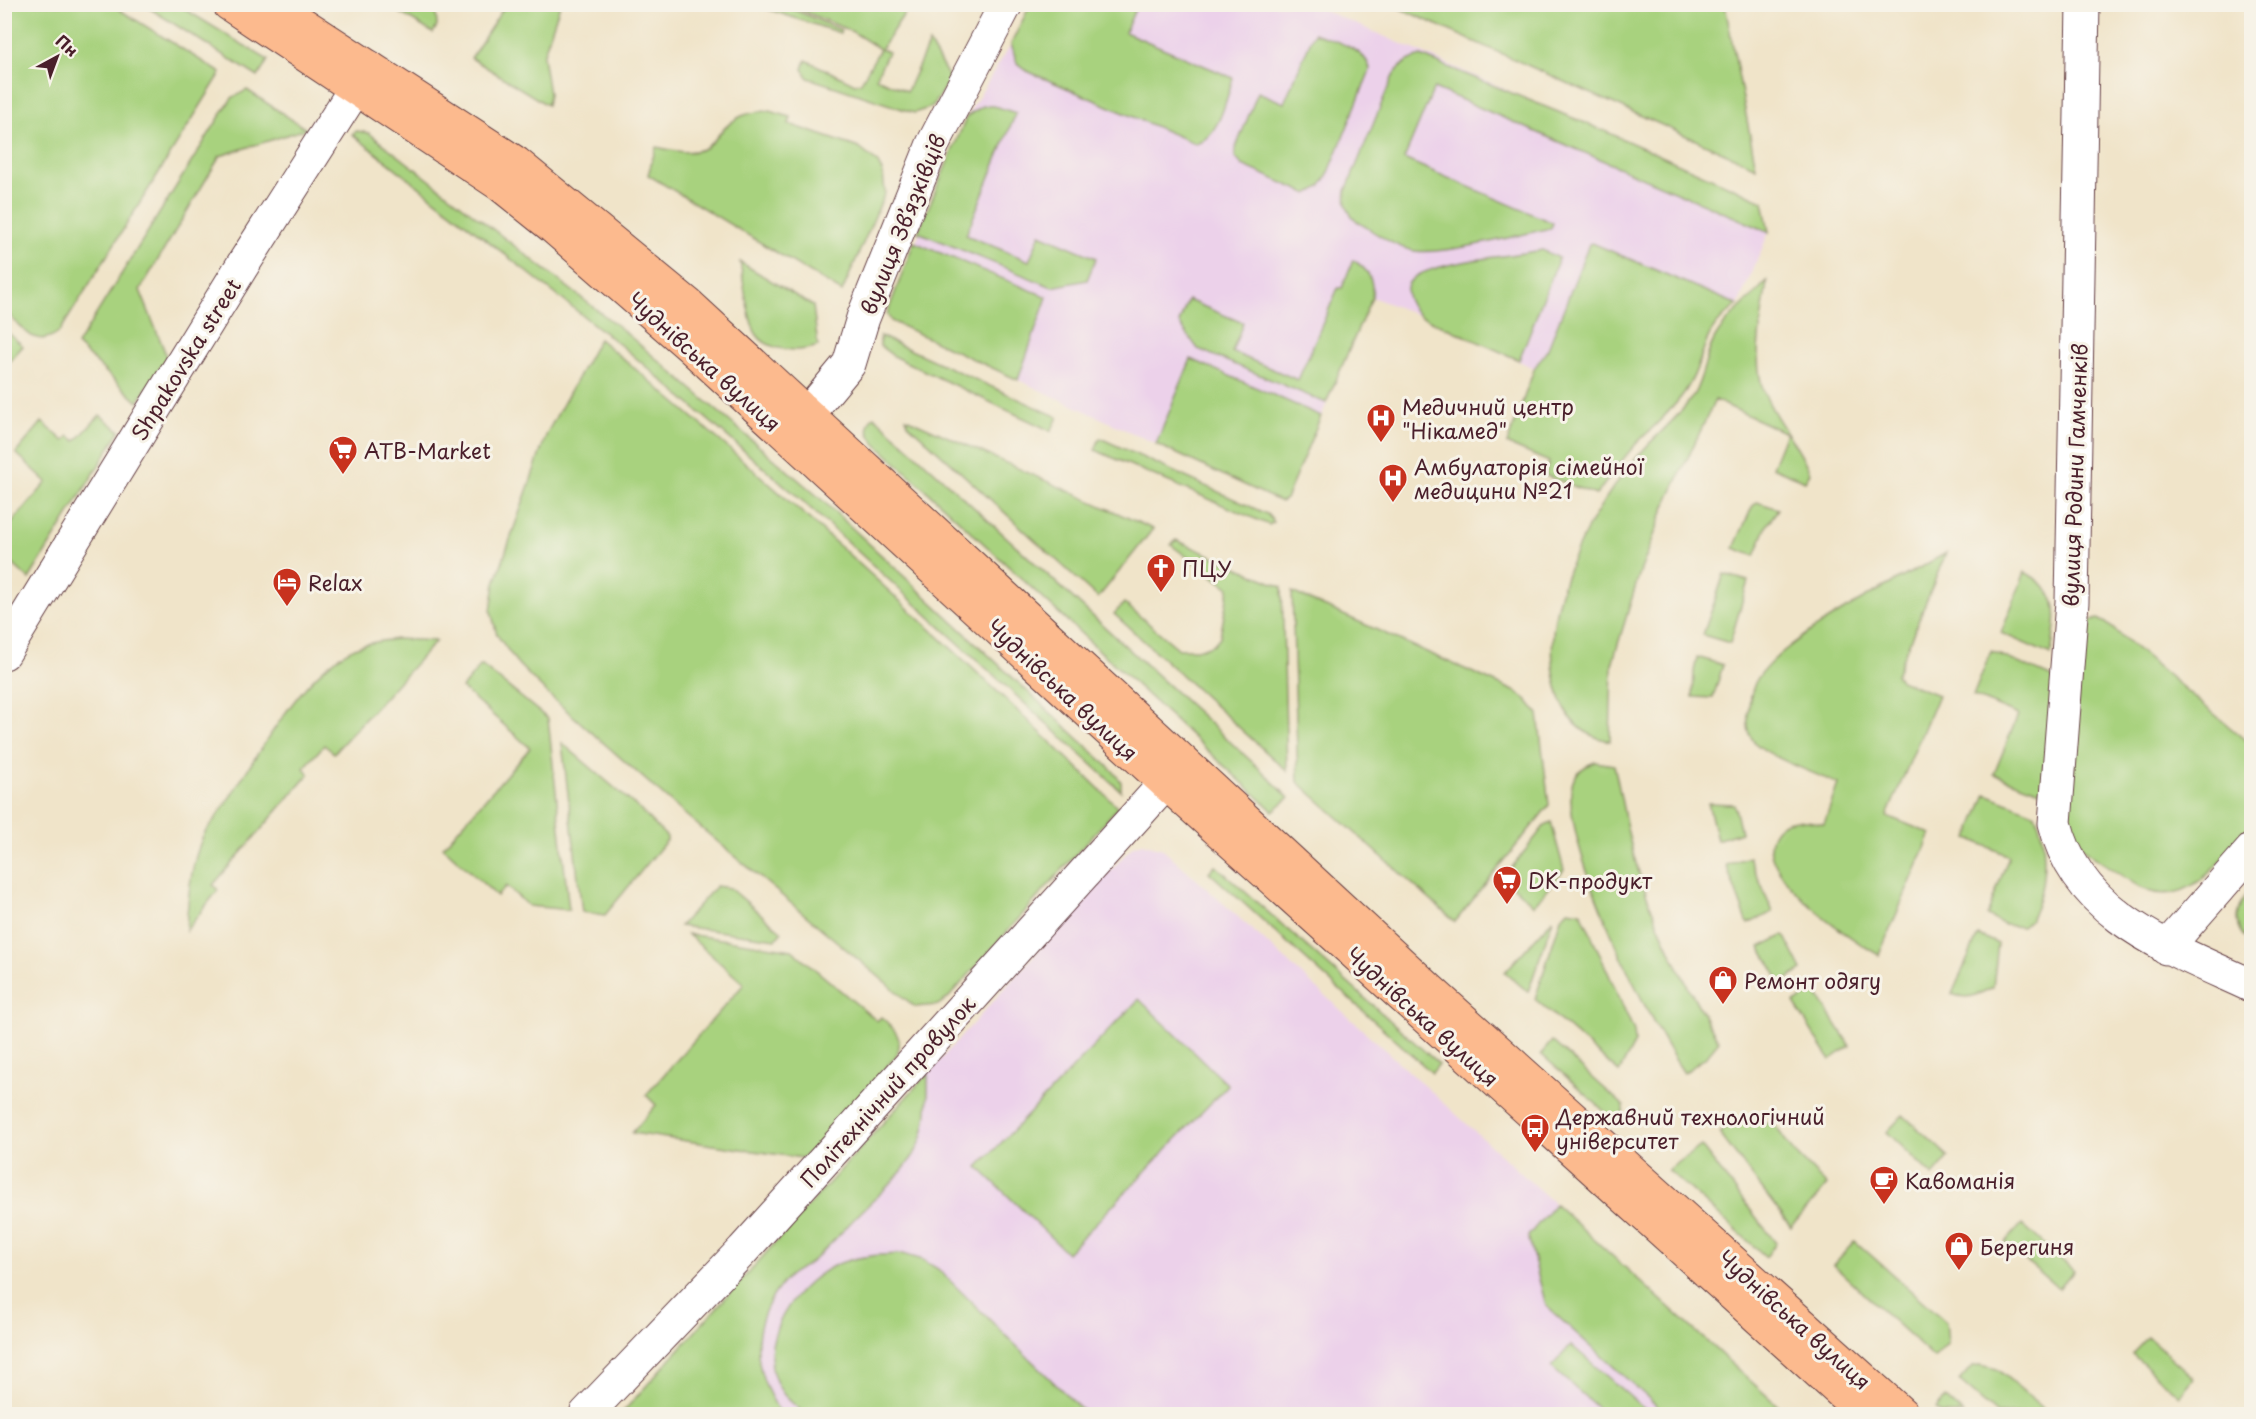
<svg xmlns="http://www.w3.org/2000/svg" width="2256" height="1419" font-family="'Playpen Sans',sans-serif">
	<rect width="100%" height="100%" fill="#f7f3e8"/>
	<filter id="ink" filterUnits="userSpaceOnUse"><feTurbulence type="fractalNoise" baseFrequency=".0167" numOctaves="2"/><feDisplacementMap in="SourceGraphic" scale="12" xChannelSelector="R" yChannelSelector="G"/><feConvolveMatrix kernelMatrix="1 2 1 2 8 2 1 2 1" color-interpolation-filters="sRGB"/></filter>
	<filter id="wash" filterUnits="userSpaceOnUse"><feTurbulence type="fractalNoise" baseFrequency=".008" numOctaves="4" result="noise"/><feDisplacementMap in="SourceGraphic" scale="24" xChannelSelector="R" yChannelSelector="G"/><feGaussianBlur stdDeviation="1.35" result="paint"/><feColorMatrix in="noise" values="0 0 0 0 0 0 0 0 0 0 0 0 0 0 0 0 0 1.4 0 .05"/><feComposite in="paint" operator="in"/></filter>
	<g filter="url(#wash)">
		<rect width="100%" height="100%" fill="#f0e4c9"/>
		<path fill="#ecd1ea" d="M1030 5H1312L1763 201 1769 232 1738 305 1714 325 1687 389 1657 424 1420 316 1372 297 1286 499 1281 502 891 321 887 314 967 116 1011 44Z
			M1142 843 1163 849 1787 1414H621L1133 846Z"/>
		<path fill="#a8d27e" stroke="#797854" stroke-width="1.5" d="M5 4 112 5 221 73 60 331C35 351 23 328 5 311Z
			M506 4 560 5 543 56 549 94 547 105 471 58Z
			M144 5H178L268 60 258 77Z
			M387 5H422L436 14 437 26 433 33Z
			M755 5H783L841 30 840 33Z
			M789 5H910L881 49 888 52 876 78 907 91 929 43 950 79 932 107 914 113 808 78 803 69 806 60 855 84 861 82 880 49 853 32Z
			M1030 5H1137L1125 32 1233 78C1226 99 1220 136 1196 144L1027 71 1017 63 1011 44Z
			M1392 5H1725L1756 167Z
			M1314 33C1332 40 1368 49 1370 70L1328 175 1320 187 1308 194 1242 165 1235 157V150L1258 92 1284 103Z
			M1421 56 1600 129 1763 201 1769 232 1434 88 1404 159 1553 223 1551 228C1518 235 1446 255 1415 251 1398 248 1381 237 1366 227 1351 219 1343 208 1346 191L1392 78C1400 65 1407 60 1421 56Z
			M247 90 306 129 220 156 140 290 167 357 138 402 77 345 227 105 233 97Z
			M983 106H994L1016 113 966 235 1029 261 1040 234 1096 258 1087 280 1052 287 918 232 967 116Z
			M769 111 791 117 789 124 859 148 877 162 883 173 885 193 842 292 648 175 656 147C671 150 688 155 703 149 710 146 715 139 720 133 735 116 747 112 769 111Z
			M357 131 369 133 619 327 821 499 1114 772 1121 782V791L798 497 629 352 352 134Z
			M914 242 1047 297 1018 380 891 321 887 314Z
			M1592 243 1738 305C1695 336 1710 353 1686 390 1673 410 1653 427 1636 444 1621 460 1609 479 1596 495L1545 475 1549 462 1507 444 1535 367 1548 349 1589 244Z
			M1542 250 1559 258 1519 360 1420 316C1409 306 1399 287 1415 277 1440 261 1511 256 1542 250Z
			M1353 260C1368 269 1374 280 1372 297L1326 403 1198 349 1179 323 1188 300 1243 323 1232 352 1298 380 1338 288H1342Z
			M740 262 813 306 818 346C798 353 761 352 753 327 746 307 744 283 740 262Z
			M1767 281C1763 315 1751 358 1764 392 1775 421 1798 443 1810 473L1805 481 1772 467 1786 433 1715 400 1666 504 1639 575 1612 664 1610 741C1580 736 1564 717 1557 687 1536 605 1591 507 1645 448 1662 430 1681 415 1694 394 1704 376 1705 355 1715 338 1727 317 1751 299 1767 281Z
			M5 330 23 346 5 366V329Z
			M880 336 1058 417 1051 431 895 357 880 346Z
			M599 339C780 487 951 645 1118 807L949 997 938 1005 915 1007 681 811 549 695 517 663 497 635 491 611 495 583 547 433Z
			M1191 359 1321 416 1286 499 1281 502 1156 444Z
			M100 415 120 431 29 579 5 557V531L47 482 16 453 42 422 64 441 69 436 76 441Z
			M874 416 1262 771 1289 798 1273 811 876 444C868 435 864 425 874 416Z
			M906 418 1153 529 1098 598 908 424Z
			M1100 438 1267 514 1274 522 1269 525 1095 450Z
			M1757 502 1778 509 1767 525 1755 556 1734 548 1752 507Z
			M1176 540 1282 587 1287 771 1114 614 1124 603 1179 649H1201L1214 644 1220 637 1229 588 1171 545Z
			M1946 553 1896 675 1900 680 1938 695 1887 816 1931 834 1879 955C1850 939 1745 868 1776 830 1788 815 1808 821 1824 824L1838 784C1815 773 1774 759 1756 744 1748 736 1747 724 1748 714 1749 703 1751 693 1755 683 1777 639 1900 580 1946 553Z
			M2025 572C2065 595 2056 615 2051 655L2001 633Z
			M1724 574 1748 581 1730 643 1703 635Z
			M1292 592 1514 691 1527 700 1538 714 1549 805 1455 922 1298 782Z
			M2098 619 2106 623 2251 745V825C2227 853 2193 907 2148 891 2135 886 2124 876 2112 869 2084 850 2076 849 2066 815L2082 624Z
			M396 639 436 641 334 753 324 745 304 768 309 774 213 885 218 890 186 931C188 898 190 865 204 834 246 782 297 668 360 646 371 642 385 641 396 639Z
			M1991 651 2055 679 2044 789 2040 791 1994 774 2018 715 1973 696Z
			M1697 657 1723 665 1713 698 1693 697 1694 671Z
			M481 665 548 719 569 910 529 906 506 886 497 896 443 847 530 748 462 688Z
			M562 743 638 808 667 837V840L605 915 582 912Z
			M1595 762 1614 765C1620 790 1624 816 1630 841 1647 912 1682 980 1719 1041L1705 1058 1684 1073C1647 1020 1567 854 1571 791 1572 776 1581 767 1595 762Z
			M1986 794 2034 813C2050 837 2047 910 2022 927L2005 925 1987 916 2009 856 1968 838Z
			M1708 803 1734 804 1741 832 1717 840Z
			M1551 822 1564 870 1534 905 1506 880V875L1545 825Z
			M1749 857 1773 912 1748 924 1726 865Z
			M1215 865 1439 1064 1432 1073 1209 872Z
			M716 886 730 888 782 932 776 939 680 926Z
			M2251 887V944C2229 926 2236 908 2251 887Z
			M1568 910 1581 912 1634 1031 1635 1042 1619 1072 1535 999 1561 918Z
			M1553 919 1528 992 1505 972Z
			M687 934 792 950 877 1021 881 1017C894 1028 905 1039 896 1056L812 1151 802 1158 632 1133 656 1105 646 1095 744 984Z
			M1784 935 1802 970 1781 983 1760 947Z
			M1978 935 1998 944 1993 987C1979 994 1968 1001 1952 994Z
			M1815 991 1850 1046 1830 1060 1794 1003Z
			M1139 999 1228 1085 1067 1253 978 1167Z
			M1552 1041 1624 1106 1623 1112 1614 1120 1541 1054Z
			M928 1073C928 1101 929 1129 915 1153 901 1176 878 1195 859 1214 843 1230 828 1248 811 1262 804 1268 795 1270 788 1277 748 1320 750 1368 781 1414H621Z
			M1903 1115 1949 1157 1933 1176 1887 1132Z
			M1738 1119 1774 1124 1793 1151 1827 1185 1791 1227 1719 1133Z
			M1701 1146 1776 1243 1766 1257 1668 1170Z
			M1555 1204 1787 1414H1666L1546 1306 1528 1236Z
			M2022 1224 2074 1271 2059 1289 2005 1243Z
			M1855 1241 1946 1322 1948 1343 1934 1358 1833 1265Z
			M903 1254 923 1260 938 1269 1086 1414H805C798 1407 787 1400 782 1392 749 1345 797 1278 843 1262 863 1255 882 1255 903 1254Z
			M2148 1337 2194 1378 2179 1396 2132 1354Z
			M1571 1345 1650 1414H1605L1551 1367Z
			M1979 1365 1997 1369 2050 1414H1997L1959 1381 1972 1366Z
			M1945 1398 1963 1414H1942L1936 1409Z"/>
	</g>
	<g filter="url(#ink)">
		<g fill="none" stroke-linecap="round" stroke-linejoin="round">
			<g stroke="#633d43" stroke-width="35">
				<path id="minor" d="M2083 4 2072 602 2055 823C2078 918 2173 949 2252 986
					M790 435 849 364 863 318 933 144 1006 4
					M4 653 242 266 369 67
					M2166 948 2252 850
					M586 1414 743 1250 1183 764"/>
			</g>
			<g stroke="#633d43" stroke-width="35">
				<path id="primary" d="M229 4 501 185 552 226 691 347 1166 783 1865 1414
					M272 4 516 163 690 306 1430 990 1902 1414"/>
			</g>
			<use href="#minor" stroke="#fff" stroke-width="33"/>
			<use href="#primary" stroke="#fcba8e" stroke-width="33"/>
		</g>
	</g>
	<defs>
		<g id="hospital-pin" transform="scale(1.5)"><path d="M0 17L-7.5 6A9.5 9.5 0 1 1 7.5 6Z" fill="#c8321e" stroke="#f7f3e8"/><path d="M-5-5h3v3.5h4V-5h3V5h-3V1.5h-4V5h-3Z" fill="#fff"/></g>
		<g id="supermarket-pin" transform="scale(1.5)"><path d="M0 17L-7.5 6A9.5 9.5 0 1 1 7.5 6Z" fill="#c8321e" stroke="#f7f3e8"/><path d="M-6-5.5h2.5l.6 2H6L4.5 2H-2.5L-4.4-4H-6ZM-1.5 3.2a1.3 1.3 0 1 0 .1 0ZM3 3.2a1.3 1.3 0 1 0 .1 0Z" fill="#fff"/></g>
		<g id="church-pin" transform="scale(1.5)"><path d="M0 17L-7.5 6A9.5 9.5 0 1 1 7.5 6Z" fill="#c8321e" stroke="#f7f3e8"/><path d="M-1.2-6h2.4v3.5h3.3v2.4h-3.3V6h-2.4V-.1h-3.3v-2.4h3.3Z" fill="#fff"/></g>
		<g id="hotel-pin" transform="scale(1.5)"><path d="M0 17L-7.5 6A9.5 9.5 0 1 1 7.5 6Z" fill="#c8321e" stroke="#f7f3e8"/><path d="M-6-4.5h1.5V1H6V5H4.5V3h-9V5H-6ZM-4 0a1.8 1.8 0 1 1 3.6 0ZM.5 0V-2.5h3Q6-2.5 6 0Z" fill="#fff"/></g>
		<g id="shop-pin" transform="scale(1.5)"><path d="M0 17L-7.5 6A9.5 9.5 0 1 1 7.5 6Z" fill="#c8321e" stroke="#f7f3e8"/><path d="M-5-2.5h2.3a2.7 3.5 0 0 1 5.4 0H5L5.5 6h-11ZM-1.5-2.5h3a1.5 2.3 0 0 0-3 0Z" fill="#fff"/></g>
		<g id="bus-pin" transform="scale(1.5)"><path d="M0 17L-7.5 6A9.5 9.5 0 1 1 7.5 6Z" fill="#c8321e" stroke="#f7f3e8"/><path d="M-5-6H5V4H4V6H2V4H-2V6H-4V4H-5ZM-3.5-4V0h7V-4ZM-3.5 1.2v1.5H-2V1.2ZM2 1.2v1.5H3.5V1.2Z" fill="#fff"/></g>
		<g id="cafe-pin" transform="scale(1.5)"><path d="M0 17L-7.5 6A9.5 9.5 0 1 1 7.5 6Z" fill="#c8321e" stroke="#f7f3e8"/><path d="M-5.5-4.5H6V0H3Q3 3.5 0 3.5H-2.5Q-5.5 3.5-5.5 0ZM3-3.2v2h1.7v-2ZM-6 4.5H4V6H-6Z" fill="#fff"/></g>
	</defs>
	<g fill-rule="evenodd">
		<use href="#hospital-pin" x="1381" y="418"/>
		<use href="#supermarket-pin" x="343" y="450"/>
		<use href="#hospital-pin" x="1393" y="478"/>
		<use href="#church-pin" x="1161" y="568"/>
		<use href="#hotel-pin" x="287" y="582"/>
		<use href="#supermarket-pin" x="1507" y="880"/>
		<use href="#shop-pin" x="1723" y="980"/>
		<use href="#bus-pin" x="1535" y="1128"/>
		<use href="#cafe-pin" x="1884" y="1180"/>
		<use href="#shop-pin" x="1959" y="1246"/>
	</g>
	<g text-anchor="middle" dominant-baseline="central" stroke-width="6" stroke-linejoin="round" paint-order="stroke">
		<g font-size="21" fill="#4a1f2b" stroke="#f7f3e8">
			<text transform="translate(902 224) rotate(-68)">вулиця Звʼязківців</text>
			<text transform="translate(185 359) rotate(-58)">Shpakovska street</text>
			<text transform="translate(705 361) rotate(42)">Чуднівська вулиця</text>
			<text transform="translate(2074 475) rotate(-88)">вулиця Родини Гамченків</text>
			<text transform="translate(1063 689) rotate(43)">Чуднівська вулиця</text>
			<text transform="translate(1423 1016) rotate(42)">Чуднівська вулиця</text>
			<text transform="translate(887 1091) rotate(-48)">Політехнічний провулок</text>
			<text transform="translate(1795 1319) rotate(42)">Чуднівська вулиця</text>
		</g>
		<g font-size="21" fill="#4a1f2b" stroke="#f7f3e8" text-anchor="start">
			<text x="1402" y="406">Медичний центр<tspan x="1402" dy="24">"Нікамед"</tspan></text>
			<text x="364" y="450">ATB-Market</text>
			<text x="1414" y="466">Амбулаторія сімейної<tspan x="1414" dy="24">медицини №21</tspan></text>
			<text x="1182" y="568">ПЦУ</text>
			<text x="308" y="582">Relax</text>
			<text x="1528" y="880">DK-продукт</text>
			<text x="1744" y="980">Ремонт одягу</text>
			<text x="1556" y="1116">Державний технологiчний<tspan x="1556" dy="24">університет</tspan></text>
			<text x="1905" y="1180">Кавоманія</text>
			<text x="1980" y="1246">Берегиня</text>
		</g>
	</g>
	<rect width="2256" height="1419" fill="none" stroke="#f7f3e8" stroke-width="24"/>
	<g transform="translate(57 57) rotate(41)" stroke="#f7f3e8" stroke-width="4.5" paint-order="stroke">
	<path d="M0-4.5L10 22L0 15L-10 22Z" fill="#4a1f2b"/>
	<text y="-9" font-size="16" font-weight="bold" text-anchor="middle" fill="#4a1f2b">Пн</text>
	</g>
</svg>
